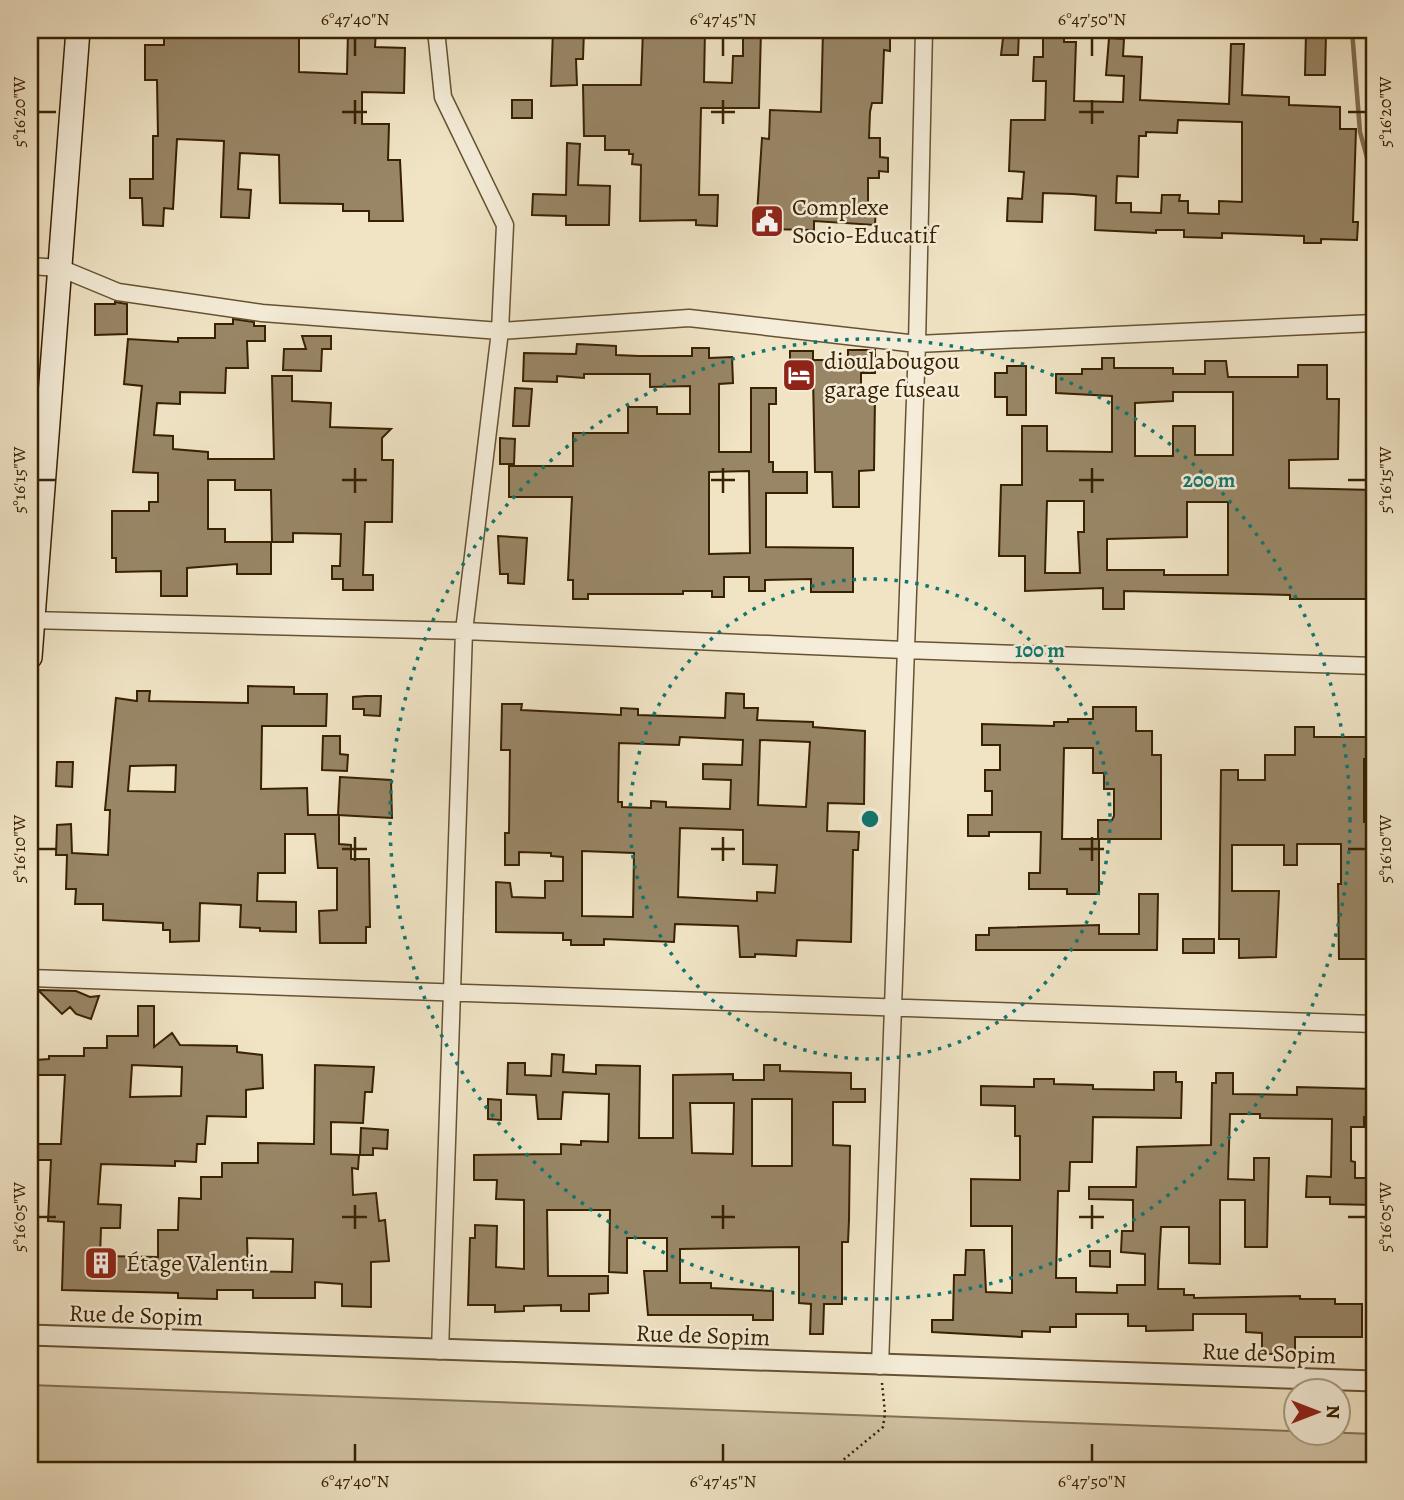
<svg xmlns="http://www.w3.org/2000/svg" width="1404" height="1500" font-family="Alegreya,serif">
	<rect width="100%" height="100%" fill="#f0e4c5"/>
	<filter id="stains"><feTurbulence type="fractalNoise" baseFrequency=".00286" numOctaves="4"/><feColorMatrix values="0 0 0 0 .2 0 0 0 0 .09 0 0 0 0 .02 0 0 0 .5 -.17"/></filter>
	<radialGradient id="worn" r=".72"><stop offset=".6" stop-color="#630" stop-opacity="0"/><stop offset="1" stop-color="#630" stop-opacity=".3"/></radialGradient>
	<path fill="#d1c3a4" stroke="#847252" stroke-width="2" d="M30 1385 1374 1434V1470H30Z"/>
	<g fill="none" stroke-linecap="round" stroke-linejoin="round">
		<path stroke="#816e4e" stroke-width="4.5" d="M1352 30 1360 132 1374 183"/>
	</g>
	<path fill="#988666" stroke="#382100" stroke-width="2" fill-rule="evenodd" d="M164 30 299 33V72L347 74 348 30H376L375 47 405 48 404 93 362 92V124H389L388 160H400L403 221H369V211H343V204L280 203 279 155 240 153 238 189 251 190 249 218 221 217 224 141 177 139 173 209 164 208 163 226 143 225 142 198H130V179H153V136H158L157 80H145V45H164Z
		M553 30H584L583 59H576L577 85 551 86Z
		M643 30H705L704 82 732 83 733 56H743V30H761L759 108H701L699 195H718L717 226 696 225V220L640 221 641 165 632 164 633 154H629V150H605V136H584L583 85H641Z
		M823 30H876V36L890 37V51L884 50 882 103H872L870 112 869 138H880V157L888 158V172L879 171V178H868V204H876L875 225 814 221V230L756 229 762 138 769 139 770 110 821 112Z
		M1004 30H1019L1018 55H1001Z
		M1043 30H1057V35H1064V42H1076L1074 101 1123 102 1124 76 1106 75 1109 38 1124 39 1123 56 1142 57 1140 100 1229 104 1231 44H1244L1242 95 1289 97V105L1340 107V129H1356L1353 222H1358L1357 240 1321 239V243H1304V236L1222 233V238L1184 237V230H1156V233L1095 230 1096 196 1073 194 1043 193 1042 222 1007 221 1008 198 1022 199 1024 172 1009 171 1011 120H1045L1046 81H1033L1034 57H1043ZM1178 120 1242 122V202L1219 201V214L1188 213V201H1179L1180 195H1162L1161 213 1131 212V203H1116L1117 176 1138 177 1139 136H1146V132L1177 133Z
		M1306 33 1326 34 1325 75H1305Z
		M512 100H532V118H512Z
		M567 143 580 144 578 185 610 186 609 225H566V216L532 215 533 194 566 195Z
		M115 302 127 304V334L95 335V304H115Z
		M233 319 254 322V326H265V341H247L248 368H226L225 393 180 392V404L157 403 154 435 173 436V449L208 452V459H274L272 376H292V401L331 403 330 427 391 429 382 438V460H393L392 522H365L363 575H373V590H343V579H332V566H340L341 534 293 533V542H272L271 490H235V480H208V529H225V542H271V574H237V564L187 568V596H161V571L116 572V558H112V511H149V502H158V473L133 472 142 386 124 384 128 339 178 342V338H215V324H233Z
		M302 336H331V349H322L321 371 283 370 284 349H306Z
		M577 344 616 346V355L639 356H692V348H709V358L732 357 733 383 719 384V452H751V388H776V404H769V462H773V472H807V493H766V547L853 548V592H811V579L765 580V591H749V577H724V597H712V591H683V594H588V599H573V580H568L572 497H509V466H573V433H628V407H657V414H690V386L650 387V374H584V378L557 376V382L523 381 524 353 576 354ZM749 471 750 553 709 554V472Z
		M848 350H875V373H861V398H875L874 470 859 471V507H833L832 472H815L813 378 790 379V351H813V360H848Z
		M1102 358H1114V368H1173V374H1205V361H1226L1228 377H1298V365H1327V399H1339L1338 459 1289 460V488L1374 490V599H1290V595L1124 591V609H1103V588L1025 591V556H999L1001 485H1022V426H1047V451L1112 452V396L1056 393V374H1082V369H1102ZM1173 392H1233V455H1195V426H1173V456H1135V403L1173 401ZM1047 501H1084V532H1078L1080 573H1045ZM1187 502H1228V575H1164V570H1107V539L1187 537Z
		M1007 366H1026V415H1007V397H995V373H1007Z
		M515 388 532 389 529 426H513Z
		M500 438 515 439 514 464H500Z
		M498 536 527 538 524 584 508 583V574H500Z
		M248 686 294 687V694H327L326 726H262L261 789 307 788 308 815H339V844L351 845V859H369L370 927H366V943H320L319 911 337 910V868H318L315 834H285V873H258L257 901 296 902V932L260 931V928L240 927 241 905 200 903 199 941 170 942V930H163V923L103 920V904H75L76 889H66L67 855H56L57 825 71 824 72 853 108 855 110 810H105L116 698 137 701V691H150L149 701 248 703ZM176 765 175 792 128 791 130 766Z
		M726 693 744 694V708H758L757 720 813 722V727L865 731 864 804 828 803 827 831 859 832 858 850H853L851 942 797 940 796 956 755 954V957H740L738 926 675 924 674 942 604 939V945H571V940H563V933L496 932V882L510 883 512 897 545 898V881H563V857L551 856V853L519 852V865H505V833H509L510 750H501L502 704H522L521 710 621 715V708L638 709V715L725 718ZM680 737 743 740 742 765 703 764V779L731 780 730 809 666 807V802L651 801V808L622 807V802H618L619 743 679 745ZM760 740 810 742 806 807 758 805ZM680 828 743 830V864L777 865 775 893 757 892V901L678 897ZM582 851 634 853 633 917 582 916Z
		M365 696H381L380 716 364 715V709H353V697Z
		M1093 707H1136V731H1152V755H1161V839H1099V894H1067V889H1029V873H1040L1041 832H989V836H968V815H992V791H985V770H1000V745H982V724L1054 726V722H1068V719H1093ZM1064 748H1093V773H1104V789H1114V816L1112 820H1098V839H1062Z
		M1295 727H1314V737H1374V759H1364V822H1373L1374 830V888H1366V935H1374V959H1339L1338 884H1341V844H1297V865H1284V845H1232V891H1279L1276 957 1239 958V939H1219L1221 770H1238V780H1265V755H1295Z
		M323 736H340V754L348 755 347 771 322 770Z
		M57 762H73L72 787 56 786Z
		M340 777 391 780 392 818 338 815Z
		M1139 894H1158L1157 950H976V935H989V928L1099 925V934H1139Z
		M1183 939H1214V953H1183Z
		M38 990 76 991 90 997 99 996 91 1019 76 1014 70 1007 62 1014Z
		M138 1006H154V1047L172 1033 180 1045 237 1046V1052L262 1055 263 1088 246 1090V1117L207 1116 205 1144H197L196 1162 175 1161V1166L101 1164 98 1204 121 1205 120 1228H101L100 1256 158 1257V1230H178L179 1198 201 1199V1177H222V1163H258V1143L314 1144 315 1065 374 1067 372 1092H365L363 1123 331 1122V1154L359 1155 358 1169 352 1168 353 1195 376 1193 379 1221 385 1220 389 1261 371 1262V1307L342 1306V1284L315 1282V1298H253V1290H217V1299L178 1298V1293L62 1290 64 1222 48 1221 51 1160H32V1144H61L65 1075H36V1060L49 1059V1056H84V1048H107V1036H138ZM132 1065 182 1067 181 1096 130 1097ZM247 1238 293 1239 292 1272 248 1271Z
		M552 1054 564 1055 563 1072 596 1074V1065L640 1066 639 1138H673V1075L733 1074V1080H764V1065H780V1071L851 1073V1089H865V1102H833V1145L850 1146 849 1220 848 1242H842V1304H824L823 1334H810L811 1304 799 1303V1247L680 1249V1283H711V1288L773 1291V1320H753V1315H648L644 1271H667V1238H627V1273L609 1272 610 1210H547L548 1276H608V1293L589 1294V1311H561V1305L524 1306V1311L495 1312V1305H468L470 1238H475V1225L497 1226 496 1267 524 1269V1200L496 1199 497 1180H474V1155L561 1154V1144L581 1145V1141L608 1142 609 1094 563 1092 561 1119H538L536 1095 507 1094 508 1063H525V1075L551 1076ZM752 1099H792V1166H752ZM690 1103H734L733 1154 692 1153Z
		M1154 1072H1176V1082H1182L1181 1118 1093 1117 1092 1162H1070L1069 1191H1058L1056 1278H1076V1292L1117 1293V1285H1145V1254L1121 1252 1122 1231H1133V1200L1089 1199V1187H1136L1137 1147 1211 1145 1212 1083H1216V1073H1233V1094L1297 1095V1087L1374 1089 1373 1118 1364 1117V1127H1351V1161L1355 1162V1178H1374V1205L1330 1204V1197H1306L1307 1176 1331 1177 1332 1119 1260 1118V1114H1230L1228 1179 1254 1180V1158H1269L1267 1247H1245V1200H1220V1264L1189 1263V1227H1161L1159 1263 1158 1289H1184V1295H1194V1298L1300 1296V1299H1335V1304H1362V1337H1295V1354H1262V1333L1246 1332V1314H1193V1330L1146 1331V1326H1128V1314H1076V1327H1050V1332L1022 1331V1337L932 1332V1320H953L954 1275H965L966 1250H984L986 1292 1012 1293V1226H971V1179L1020 1180V1136H1015V1106L981 1105V1086L1034 1087V1079H1054V1084L1093 1085V1089L1154 1090Z
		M488 1099 501 1100V1120L488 1119Z
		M361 1128 388 1130 387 1149 373 1148V1155H360Z
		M1090 1251H1110V1267L1090 1266Z"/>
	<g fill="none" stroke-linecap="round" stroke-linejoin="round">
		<g stroke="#665231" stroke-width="19">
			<path id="minor" d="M436 30 443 97 505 225 500 331 464 631 440 1351
				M30 266 60 268 118 292 262 313 500 331 689 318 917 344 1374 323
				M30 620 464 631 904 650 1374 666
				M30 978 1374 1024
				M880 1366 917 344 924 30"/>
		</g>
		<g stroke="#665231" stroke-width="23">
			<path id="tertiary" d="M30 1335 1374 1381"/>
		</g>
		<g stroke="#382100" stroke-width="26">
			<path id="secondary" d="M30 657 78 30"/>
		</g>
		<path stroke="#382100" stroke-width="2.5" stroke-dasharray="2 3.5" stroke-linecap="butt" d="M831 1470 883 1427 885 1413 882 1383"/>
		<use href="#minor" stroke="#f5edd9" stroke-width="16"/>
		<use href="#tertiary" stroke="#f5edd9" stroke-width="19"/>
		<use href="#secondary" stroke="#f5edd9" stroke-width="23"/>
	</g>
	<path fill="none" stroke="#382100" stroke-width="2.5" d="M355 38V56M723 38V56M1092 38V56M355 100V124M723 100V124M1092 100V124M38 112H56M342 112H367M711 112H735M1079 112H1104M1348 112H1366M355 468V493M723 468V493M1092 468V493M38 480H56M342 480H367M711 480H735M1079 480H1104M1348 480H1366M355 837V861M723 837V861M1092 837V861M38 849H56M342 849H367M711 849H735M1079 849H1104M1348 849H1366M355 1205V1229M723 1205V1229M1092 1205V1229M38 1217H56M342 1217H367M711 1217H735M1079 1217H1104M1348 1217H1366M355 1444V1462M723 1444V1462M1092 1444V1462"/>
	<g fill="none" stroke="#0f766e" stroke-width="3.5" stroke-dasharray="3.5 7">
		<circle cx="870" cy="819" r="240"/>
		<circle cx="870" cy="819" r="480"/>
	</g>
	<defs>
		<g id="civic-square" transform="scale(1.75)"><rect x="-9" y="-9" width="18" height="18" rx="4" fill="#8f2418" stroke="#f5edd9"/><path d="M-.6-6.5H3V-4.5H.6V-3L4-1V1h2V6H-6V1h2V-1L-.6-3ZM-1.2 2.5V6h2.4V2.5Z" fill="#fff"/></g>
		<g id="hotel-square" transform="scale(1.75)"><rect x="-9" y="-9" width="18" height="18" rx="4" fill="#8f2418" stroke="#f5edd9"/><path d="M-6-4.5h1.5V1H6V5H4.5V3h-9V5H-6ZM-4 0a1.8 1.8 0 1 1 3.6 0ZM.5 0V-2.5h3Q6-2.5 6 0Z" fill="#fff"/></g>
		<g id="building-square" transform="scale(1.75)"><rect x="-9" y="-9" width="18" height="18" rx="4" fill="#8f2418" stroke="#f5edd9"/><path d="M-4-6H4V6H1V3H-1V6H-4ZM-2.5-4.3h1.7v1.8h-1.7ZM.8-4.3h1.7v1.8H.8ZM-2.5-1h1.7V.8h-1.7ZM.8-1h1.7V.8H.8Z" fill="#fff"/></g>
	</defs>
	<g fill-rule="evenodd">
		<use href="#civic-square" x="767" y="221"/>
		<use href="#hotel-square" x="799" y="375"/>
		<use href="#building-square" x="101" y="1263"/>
	</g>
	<g text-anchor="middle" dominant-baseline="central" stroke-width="5" stroke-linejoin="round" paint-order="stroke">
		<g font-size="24" fill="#382100" stroke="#f5edd9" text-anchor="start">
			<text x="792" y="207">Complexe<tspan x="792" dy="28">Socio-Educatif</tspan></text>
			<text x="824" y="361">dioulabougou<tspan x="824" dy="28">garage fuseau</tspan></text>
			<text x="126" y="1263">Étage Valentin</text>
		</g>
		<g font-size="24" fill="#382100" stroke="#f5edd9">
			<text transform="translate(136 1315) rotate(2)">Rue de Sopim</text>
			<text transform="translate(703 1335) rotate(2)">Rue de Sopim</text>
			<text transform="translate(1269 1353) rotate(2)">Rue de Sopim</text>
		</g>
	</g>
	<circle cx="870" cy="819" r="10" fill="#0f766e" stroke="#f5edd9" stroke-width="3.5"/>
	<g font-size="21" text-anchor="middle" font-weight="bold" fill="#0f766e" stroke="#f5edd9" stroke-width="5" stroke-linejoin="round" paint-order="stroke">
		<text x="1209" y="487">200 m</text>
		<text x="1040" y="657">100 m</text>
	</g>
	<rect width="1404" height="1500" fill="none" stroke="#f0e4c5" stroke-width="77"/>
	<g transform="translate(1317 1412) rotate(90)"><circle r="33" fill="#f5edd9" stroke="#a99b82" stroke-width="2"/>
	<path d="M0-5L12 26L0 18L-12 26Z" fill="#8f2418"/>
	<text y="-10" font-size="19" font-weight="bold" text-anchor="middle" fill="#382100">N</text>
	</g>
	<rect x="38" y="38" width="1328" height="1424" fill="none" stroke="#382100" stroke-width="2.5"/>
	<g font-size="18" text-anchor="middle" fill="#382100">
		<text x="355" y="25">6°47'40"N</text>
		<text x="723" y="25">6°47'45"N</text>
		<text x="1092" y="25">6°47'50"N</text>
		<text transform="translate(1385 112) rotate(-90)" y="6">5°16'20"W</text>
		<text transform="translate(19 112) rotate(-90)" y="6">5°16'20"W</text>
		<text transform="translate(1385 480) rotate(-90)" y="6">5°16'15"W</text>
		<text transform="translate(19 480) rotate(-90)" y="6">5°16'15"W</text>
		<text transform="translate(1385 849) rotate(-90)" y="6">5°16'10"W</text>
		<text transform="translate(19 849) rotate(-90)" y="6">5°16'10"W</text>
		<text transform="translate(1385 1217) rotate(-90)" y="6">5°16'05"W</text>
		<text transform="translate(19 1217) rotate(-90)" y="6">5°16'05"W</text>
		<text x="355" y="1487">6°47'40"N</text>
		<text x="723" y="1487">6°47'45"N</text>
		<text x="1092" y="1487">6°47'50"N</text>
	</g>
	<rect width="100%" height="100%" filter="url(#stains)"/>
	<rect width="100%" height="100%" fill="url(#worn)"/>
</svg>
